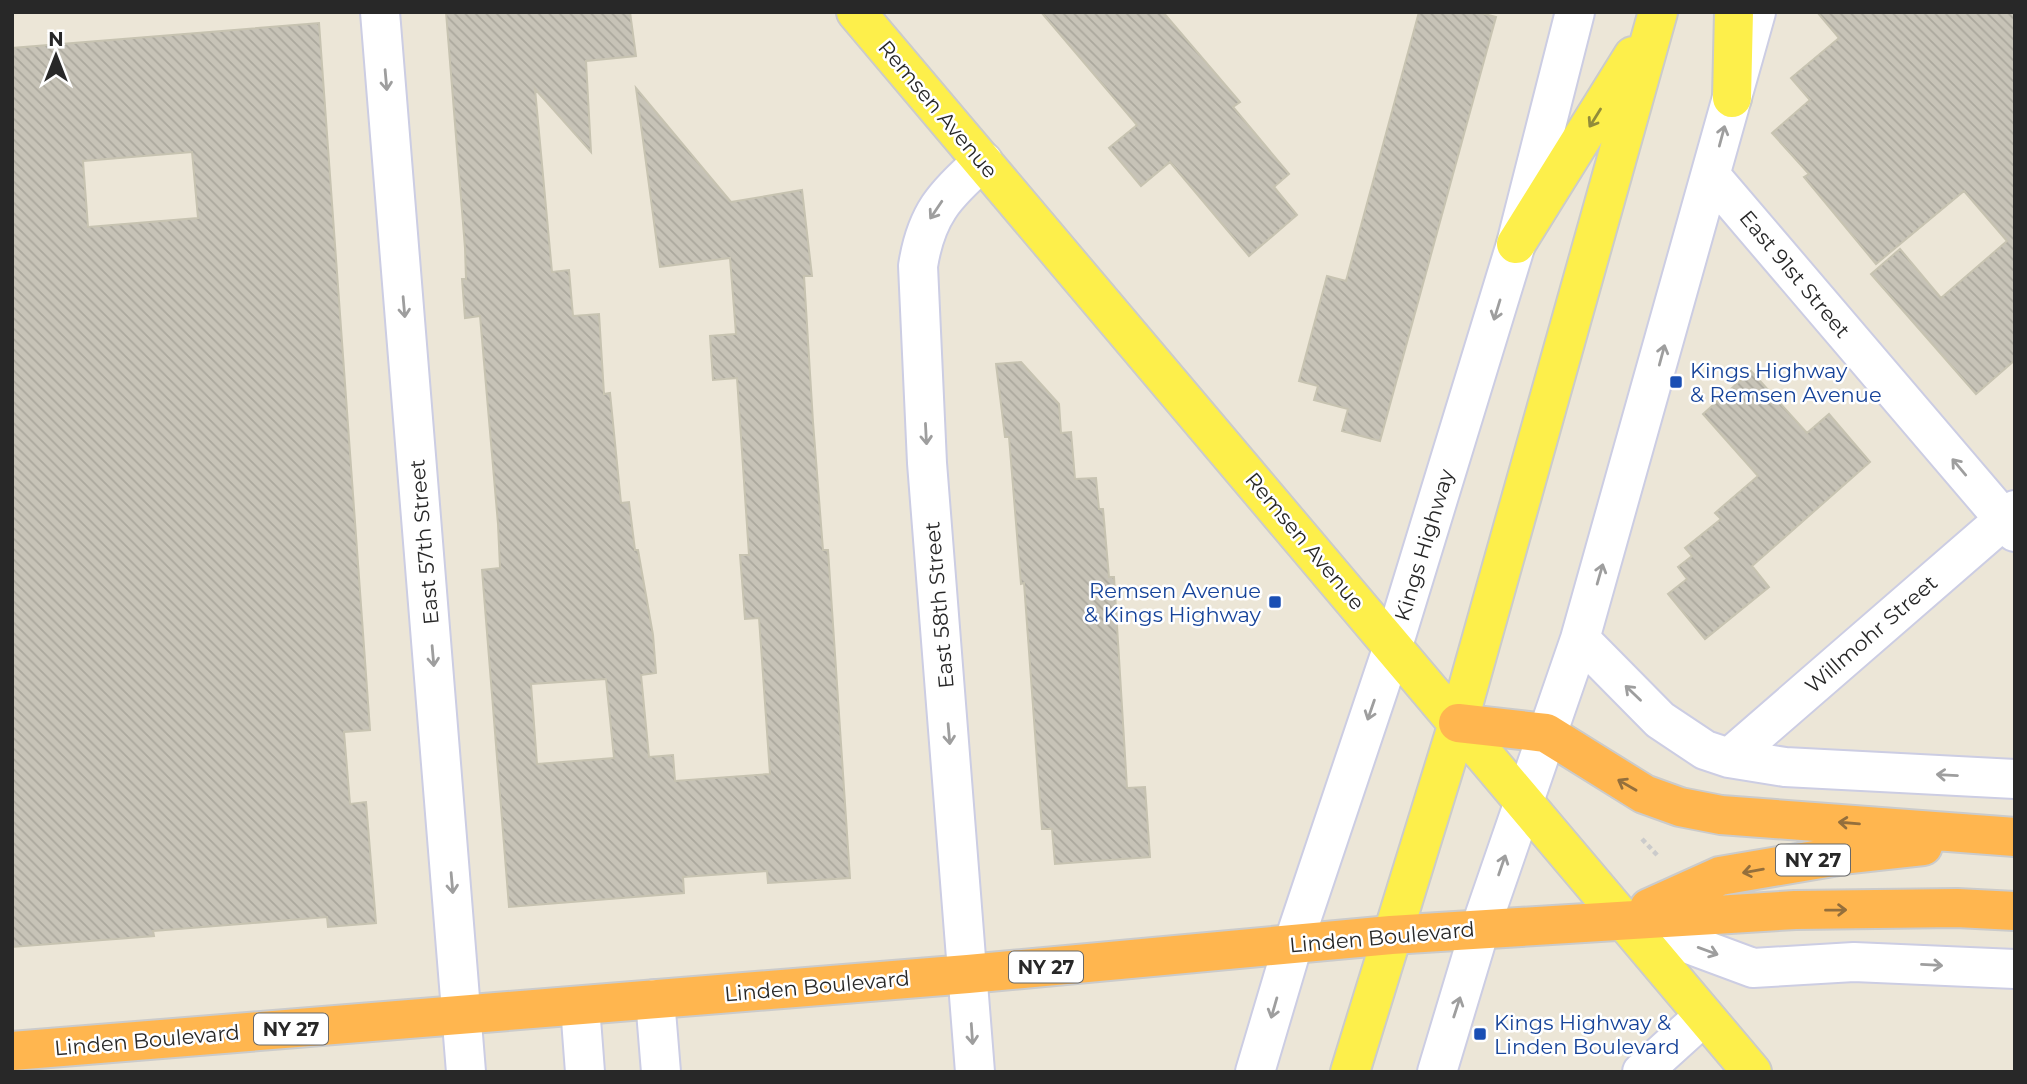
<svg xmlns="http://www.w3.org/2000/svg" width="2027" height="1084" font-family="Montserrat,sans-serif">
	<defs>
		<pattern id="building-back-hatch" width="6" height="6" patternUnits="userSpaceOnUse" patternTransform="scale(1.75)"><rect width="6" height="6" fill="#c7c3b7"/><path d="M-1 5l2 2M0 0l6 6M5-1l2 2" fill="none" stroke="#aba89d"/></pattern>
	</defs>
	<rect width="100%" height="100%" fill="#ece6d7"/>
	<path fill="url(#building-back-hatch)" stroke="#c7c3b1" stroke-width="2" fill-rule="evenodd" d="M446 12H630L636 56 586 61 591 152 535 89 552 272 569 270 573 316 599 314 604 394 610 393 621 503 629 502 635 550H638L653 635 656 673 641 675 649 757 673 755 675 781 770 774 759 618 745 619 740 555H749L737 378 713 380 710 336 736 334 730 258 660 267 636 88 731 202 802 190 812 276H804L813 422 823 550H828L850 878 768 883 767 871 683 877 684 893 509 907 482 570 500 568 498 524 480 316 465 318 462 279H466L465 248ZM606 679 614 758 537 764 531 684Z
		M1041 12H1163L1240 102 1233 107 1289 174 1274 187 1297 215 1249 256 1170 162 1141 186 1109 148 1137 125Z
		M1419 12H1477L1496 17 1380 441 1342 431 1348 409 1314 400 1318 386 1299 381 1327 276 1346 281Z
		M1817 12H2015V360L1976 394 1871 274 1900 249 1941 298 2007 241 1964 191 1876 264 1804 177 1809 174 1772 133 1810 100 1791 78 1839 38Z
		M319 23 370 730 344 732 350 804 366 802 376 923 328 927 327 917 153 931 154 936 12 947V48ZM192 152 198 218 88 227 83 161Z
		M1021 362 1059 404 1061 433 1071 432 1075 479 1096 478 1099 509H1103L1109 577H1114L1127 788 1145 787 1150 857 1055 864 1052 829H1042L1024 583 1021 584 1009 437H1005L996 364Z
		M1751 371 1807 433 1829 414 1870 462 1752 566 1769 587 1705 639 1668 594 1687 579 1678 567 1692 556 1685 548 1721 519 1715 513 1758 476 1703 414Z"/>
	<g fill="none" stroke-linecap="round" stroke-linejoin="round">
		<g stroke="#cccde3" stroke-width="42">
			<path id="minor" d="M380 12 466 1072
				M1711 176 2015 532
				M1580 639 1660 720 1705 750 1729 758 1785 767 2015 779
				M1729 758 2015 510
				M1621 919 1753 968 1854 962 2015 969
				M655 999 661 1072
				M580 1006 585 1072
				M975 1072 927 463 918 266C926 215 944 195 983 161
				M1255 1072 1293 944 1393 646 1516 244 1575 12
				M1437 1072 1480 929 1580 639 1756 12
				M1642 1072 1704 1016"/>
		</g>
		<g stroke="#cbcbcb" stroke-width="42">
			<path id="major" d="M856 12 1752 1072
				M1732 98 1734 12
				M1516 244 1633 56
				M1350 1072 1458 723 1658 12"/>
		</g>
		<g stroke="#cbcbcb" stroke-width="42">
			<path id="highway" d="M1458 723 1546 733 1644 794 1680 807 1721 815 2015 837
				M1649 908 1720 876 1850 854 1923 846
				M12 1051 968 974 1391 935 1795 910 1957 908 2015 911"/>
		</g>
		<path stroke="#cbcbcb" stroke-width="4.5" stroke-dasharray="5 3.5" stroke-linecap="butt" d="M1642 839 1658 856"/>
		<use href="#minor" stroke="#fff" stroke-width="38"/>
		<use href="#major" stroke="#fdef4b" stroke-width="38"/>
		<use href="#highway" stroke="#ffb64f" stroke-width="38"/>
	</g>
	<defs><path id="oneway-shaft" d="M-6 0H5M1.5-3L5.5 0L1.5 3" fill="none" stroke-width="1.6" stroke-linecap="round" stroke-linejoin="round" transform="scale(1.75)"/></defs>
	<g stroke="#9e9e9e">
		<use href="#oneway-shaft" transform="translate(386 80) rotate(85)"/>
		<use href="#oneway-shaft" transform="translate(1722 136) rotate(-75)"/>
		<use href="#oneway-shaft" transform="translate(936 210) rotate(124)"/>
		<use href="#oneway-shaft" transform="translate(404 307) rotate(85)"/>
		<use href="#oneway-shaft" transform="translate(1497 310) rotate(107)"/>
		<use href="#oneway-shaft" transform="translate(1662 355) rotate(-75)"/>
		<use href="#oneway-shaft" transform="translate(926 434) rotate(87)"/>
		<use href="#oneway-shaft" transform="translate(1959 467) rotate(-130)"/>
		<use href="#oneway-shaft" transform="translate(1600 574) rotate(-74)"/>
		<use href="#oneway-shaft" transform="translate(433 656) rotate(85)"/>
		<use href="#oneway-shaft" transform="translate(1633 693) rotate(-136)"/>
		<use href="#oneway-shaft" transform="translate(1371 710) rotate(109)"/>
		<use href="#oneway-shaft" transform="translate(949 734) rotate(85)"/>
		<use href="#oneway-shaft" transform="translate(1947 775) rotate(-177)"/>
		<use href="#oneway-shaft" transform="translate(1502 865) rotate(-71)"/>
		<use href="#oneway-shaft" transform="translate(452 883) rotate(85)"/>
		<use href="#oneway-shaft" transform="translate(1708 951) rotate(20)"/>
		<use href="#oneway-shaft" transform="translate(1932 965) rotate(3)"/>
		<use href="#oneway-shaft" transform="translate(1457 1007) rotate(-72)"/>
		<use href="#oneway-shaft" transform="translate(1274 1008) rotate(106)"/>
		<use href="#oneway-shaft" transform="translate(972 1034) rotate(86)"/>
	</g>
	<use stroke="#928c3a" href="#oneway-shaft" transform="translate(1595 118) rotate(122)"/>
	<g stroke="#946f3c">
		<use href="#oneway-shaft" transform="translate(1627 785) rotate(-150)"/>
		<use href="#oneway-shaft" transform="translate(1849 823) rotate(-175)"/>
		<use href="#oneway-shaft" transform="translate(1753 871) rotate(170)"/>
		<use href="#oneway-shaft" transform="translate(1836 910) rotate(-1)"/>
	</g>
	<g fill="#1a4fb4" stroke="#fff" stroke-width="2.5">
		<rect x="1669" y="375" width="14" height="14" rx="3.5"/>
		<rect x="1268" y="595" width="14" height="14" rx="3.5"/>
		<rect x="1473" y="1027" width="14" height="14" rx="3.5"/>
	</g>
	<g text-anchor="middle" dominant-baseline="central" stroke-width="5" stroke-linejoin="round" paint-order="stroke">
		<g fill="#fff" stroke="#686868" stroke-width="2">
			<rect x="1776" y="844.5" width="74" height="31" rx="5"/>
			<rect x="1009" y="951.5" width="74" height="31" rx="5"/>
			<rect x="254" y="1013.5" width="74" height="31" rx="5"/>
		</g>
		<g font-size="19" font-weight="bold" fill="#282828">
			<text x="1813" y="860">NY 27</text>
			<text x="1046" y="967">NY 27</text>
			<text x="291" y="1029">NY 27</text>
		</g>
		<g font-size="21" fill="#282828" stroke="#fff">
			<text transform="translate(938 109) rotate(50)">Remsen Avenue</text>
			<text transform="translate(1795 274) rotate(50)">East 91st Street</text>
			<text transform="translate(1305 541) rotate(50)">Remsen Avenue</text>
			<text transform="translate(424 542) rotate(-95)">East 57th Street</text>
			<text transform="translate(1424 545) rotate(-73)">Kings Highway</text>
			<text transform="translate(939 605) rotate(-95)">East 58th Street</text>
			<text transform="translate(1871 634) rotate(-41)">Willmohr Street</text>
			<text transform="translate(1382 937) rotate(-5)">Linden Boulevard</text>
			<text transform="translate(817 986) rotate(-5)">Linden Boulevard</text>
			<text transform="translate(147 1040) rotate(-5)">Linden Boulevard</text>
		</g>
		<g font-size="21" fill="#164399" stroke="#fff" text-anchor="start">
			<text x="1690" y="370">Kings Highway<tspan x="1690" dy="24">&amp; Remsen Avenue</tspan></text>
			<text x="1261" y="590" text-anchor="end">Remsen Avenue<tspan x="1261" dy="24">&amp; Kings Highway</tspan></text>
			<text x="1494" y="1022">Kings Highway &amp;<tspan x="1494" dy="24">Linden Boulevard</tspan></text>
		</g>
	</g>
	<rect width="2027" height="1084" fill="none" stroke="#282828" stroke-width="28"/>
	<g transform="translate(56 56)" stroke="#ffffff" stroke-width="5" paint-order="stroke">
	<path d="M0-5L12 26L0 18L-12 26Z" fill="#282828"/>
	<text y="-10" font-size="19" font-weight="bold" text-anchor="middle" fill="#282828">N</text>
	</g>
</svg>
